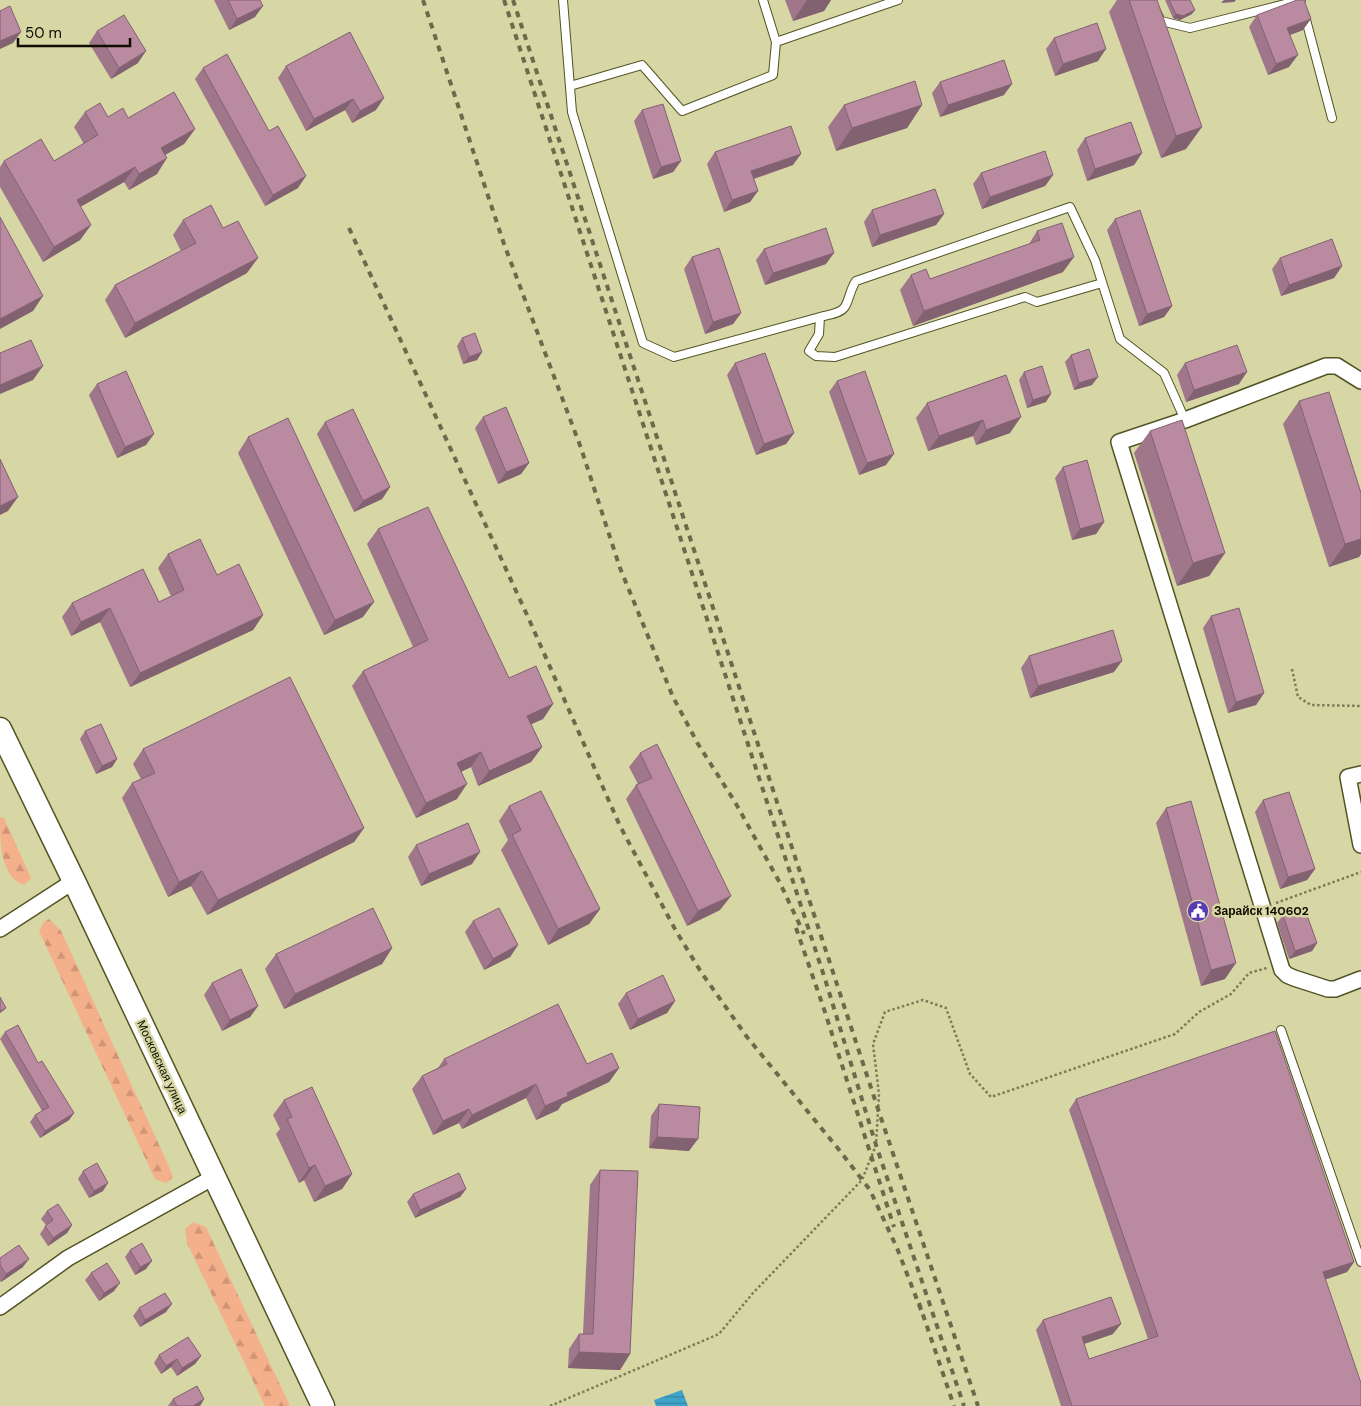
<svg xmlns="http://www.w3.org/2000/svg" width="1361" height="1406" font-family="'DM Sans',sans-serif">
	<defs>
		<pattern id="forest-firs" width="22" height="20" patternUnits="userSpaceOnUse" patternTransform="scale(1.25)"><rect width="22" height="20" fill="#f4af8b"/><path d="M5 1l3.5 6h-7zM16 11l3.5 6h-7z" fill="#d09576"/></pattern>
		<pattern id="water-rules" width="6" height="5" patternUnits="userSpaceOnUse" patternTransform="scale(1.25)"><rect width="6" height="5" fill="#40a4cb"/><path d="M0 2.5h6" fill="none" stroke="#3484a2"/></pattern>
	</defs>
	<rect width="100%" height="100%" fill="#d6d7a4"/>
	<path fill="url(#forest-firs)" d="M0 817 4 818 31 878 24 885C0 877 0 841 0 817Z
		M49 919 61 931 166 1160 173 1177 166 1183 155 1179 39 931 44 922Z
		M193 1222 206 1227 290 1406H265L187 1243 185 1229Z"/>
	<path fill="url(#water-rules)" d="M682 1390 688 1406H656L654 1400Z"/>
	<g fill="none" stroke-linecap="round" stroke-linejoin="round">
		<g stroke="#535324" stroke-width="10">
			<path id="lane" d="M563 0 572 112 643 343 674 357 820 317C827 315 839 314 844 308 849 302 850 289 856 281L1070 207 1095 260 1120 339 1164 373 1185 420
				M763 0 776 42 898 0
				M1150 0 1161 21 1190 28 1301 0
				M1305 16 1332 118
				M570 86 642 65 682 111 773 75 776 42
				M820 317 819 334 809 351 816 356 835 357 1025 297 1037 302 1102 283
				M1281 1030 1361 1262"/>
		</g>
		<g stroke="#535324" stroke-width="18">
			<path id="street" d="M1361 381 1337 366H1326L1185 420 1119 442 1282 970 1287 975 1294 978 1328 989H1335L1361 979
				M1361 774 1348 777 1361 845
				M0 929 74 881
				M0 1307 68 1258 214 1177"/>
		</g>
		<g stroke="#535324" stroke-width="25">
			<path id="secondary" d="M0 729 74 881 323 1406"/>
		</g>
		<path stroke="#7b7b59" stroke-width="2.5" stroke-dasharray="2.5 2.5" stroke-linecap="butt" d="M1292 669 1298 697 1311 705 1361 706
			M1276 903 1361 872
			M550 1406 719 1334 753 1293 862 1180 876 1145 879 1094 873 1044 885 1012 923 1000 946 1008 970 1074 991 1097 1175 1034 1199 1012 1231 994 1249 973 1267 968"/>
		<use href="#lane" stroke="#fff" stroke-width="8"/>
		<use href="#street" stroke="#fff" stroke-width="15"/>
		<use href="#secondary" stroke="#fff" stroke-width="22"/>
		<path stroke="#6b6b4b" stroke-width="4" stroke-dasharray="6 6" stroke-linecap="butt" d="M423 0 504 244 581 448 620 568 673 697 698 744 735 802 780 883 804 934
			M504 0 825 979 876 1145 964 1406
			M513 0 878 1109 978 1406
			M349 228 528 617 620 826 676 931 701 972 747 1037 840 1151 870 1190 897 1248 921 1310
			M796 928 824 1009 894 1227
			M919 1303 954 1406"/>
	</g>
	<path fill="#a0778a" d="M214 0H260L255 17 229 30Z
		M785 0H831L824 11 793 21Z
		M1117 0H1129L1186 149 1161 158 1109 12Z
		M1165 0H1190L1192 14 1180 20 1173 18Z
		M1257 15 1303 30 1290 35 1289 67 1268 75 1249 27Z
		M97 31 138 63 111 79 89 43Z
		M1054 38 1098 61 1055 76 1046 49Z
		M286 66 376 110 352 123 345 110 306 131 278 78Z
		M203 68 269 131 298 188 265 206 195 79Z
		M940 82 1004 95 940 117 932 93Z
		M844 105H922L907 128 836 151 828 127Z
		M642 110 681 161 673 172 653 179 634 121Z
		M85 112 108 117 128 118 195 129 184 144 165 155 157 174 129 190 124 182 80 207 91 225 80 240 43 262 0 187V167L4 161H54L84 144 74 127Z
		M1085 138 1142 153 1134 165 1087 181 1077 150Z
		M715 152 793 165 754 179 758 191 750 202 724 212 707 164Z
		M981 173 1053 175 1045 186 982 209 973 184Z
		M872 210 944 214 936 225 872 247 864 222Z
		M1115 219 1172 306 1164 317 1139 326 1107 230Z
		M183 220 247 273 125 338 105 300 115 285 181 251 173 235Z
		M1037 231 1063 272 913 326 900 290 911 275 930 279 1029 244Z
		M764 249 826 264 765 285 756 260Z
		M692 257 741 313 733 324 705 334 684 269Z
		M1280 258 1342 266 1334 278 1281 296 1272 269Z
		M462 338 482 352 477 360 463 364 457 346Z
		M1071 355 1092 385 1074 390 1065 362Z
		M735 363 794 433 786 444 756 455 727 375Z
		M1185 363 1239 384 1186 402 1177 375Z
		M1024 372 1046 402 1027 408 1019 380Z
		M1006 375 1010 433 976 445 973 436 928 451 916 418 927 403Z
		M837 381 886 465 859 475 829 392Z
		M97 384 146 445 117 458 89 395Z
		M1299 401 1361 493V554L1359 557 1329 567 1283 424Z
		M483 417 529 463 521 474 498 484 475 428Z
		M325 422 390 487 382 499 354 512 317 434Z
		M1150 431 1225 553 1209 576 1177 586 1134 453Z
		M248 437 363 617 324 635 238 453Z
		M1063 467 1104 522 1096 534 1072 540 1055 478Z
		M378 529 509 678 553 704 543 719 531 724 542 747 531 762 478 786 471 767 461 772 457 799 416 818 352 686 363 671 413 647 367 544Z
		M168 554 217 575 263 615 253 630 130 687 100 622 71 636 62 617 72 603 159 602 171 596 158 568Z
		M1211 616 1264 693 1256 705 1228 713 1203 628Z
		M1029 656 1114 672 1030 698 1021 668Z
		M85 731 117 759 112 767 96 774 80 739Z
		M143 749 364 828 354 842 207 915 191 886 168 897 122 798 132 783 141 779 133 764Z
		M640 753 720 910 687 926 626 799 636 785 638 784 629 767Z
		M1263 800 1315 869 1307 880 1280 889 1255 812Z
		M509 806 600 909 589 924 548 945 501 850 508 840 499 821Z
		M1166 808 1225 979 1201 986 1156 823Z
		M416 845 472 864 421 886 408 857Z
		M1283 915 1317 943 1312 951 1289 959 1277 923Z
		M473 921 518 945 510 957 484 970 465 932Z
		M392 948 382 964 284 1009 265 969 276 954Z
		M212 983 258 1006 250 1017 222 1031 204 995Z
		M626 993 675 1001 667 1013 630 1030 618 1004Z
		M5 1032 74 1113 69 1120 40 1138 30 1122 35 1115 42 1111 0 1039Z
		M444 1059 587 1064 619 1068 609 1082 562 1104 558 1110 536 1120 526 1098 462 1129 459 1123 433 1135 412 1089 422 1076 438 1068Z
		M1076 1099 1354 1262 1347 1272 1325 1279 1361 1406H1061L1036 1330 1043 1320 1113 1334 1084 1344 1089 1359 1148 1339 1069 1110Z
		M284 1100 352 1174 342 1189 314 1202 304 1180 299 1183 276 1134 280 1129 273 1115Z
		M659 1104 689 1151 649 1148 651 1116Z
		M600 1170 630 1354 620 1370 568 1368 569 1349 579 1334H583L590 1185Z
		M83 1171 103 1191 89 1198 78 1179Z
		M466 1189 460 1197 415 1218 407 1202 413 1194Z
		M47 1211 72 1225 67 1233 48 1246 40 1234 46 1225 41 1219Z
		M130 1250 146 1269 135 1275 125 1257Z
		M0 1258 23 1267 1 1282 0 1281Z
		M91 1273 114 1291 99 1301 85 1280Z
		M139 1308 166 1312 140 1327 133 1316Z
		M159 1355 201 1356 195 1364 177 1376 171 1367 161 1374 154 1363Z
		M173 1399H204L200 1406H168Z"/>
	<path fill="#826171" d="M807 0H831L824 11 793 21Z
		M1224 0H1236L1234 2 1221 3Z
		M263 6 255 17 229 30 237 19Z
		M1195 10 1192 14 1180 20 1173 18 1176 14Z
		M1311 19 1303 30 1279 39 1287 28Z
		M21 32 13 43 0 49V41Z
		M1106 49 1098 61 1055 76 1063 64Z
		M146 51 138 63 111 79 119 68Z
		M1298 55 1289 67 1268 75 1276 64Z
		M1012 84 1004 95 940 117 948 105Z
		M384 98 376 110 352 123 360 111Z
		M353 99 345 110 306 131 314 119Z
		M922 105 907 128 836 151 852 128Z
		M1202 127 1186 149 1161 158 1176 136Z
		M195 129 184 144 151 163 161 148Z
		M1142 153 1134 165 1087 181 1095 169Z
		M801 154 793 165 743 182 751 171Z
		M167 158 157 174 129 190 139 174Z
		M681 161 673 172 653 179 661 167Z
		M135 167 124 182 66 215 77 200Z
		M1053 175 1045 186 982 209 990 197Z
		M306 176 298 188 265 206 273 195Z
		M758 191 750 202 724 212 732 200Z
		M944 214 936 225 872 247 880 235Z
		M91 225 80 240 43 262 54 247Z
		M834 253 826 264 765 285 773 273Z
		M1074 257 1063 272 913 326 924 311Z
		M258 258 247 273 125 338 135 323Z
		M1342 266 1334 278 1281 296 1289 285Z
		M43 296 33 311 0 329V319Z
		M1172 306 1164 317 1139 326 1147 314Z
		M741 313 733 324 705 334 713 322Z
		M482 352 477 360 463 364 469 357Z
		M43 366 33 380 0 394V385Z
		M1247 372 1239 384 1186 402 1194 390Z
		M1098 377 1092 385 1074 390 1079 383Z
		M1051 394 1046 402 1027 408 1033 400Z
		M1021 417 1010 433 976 445 986 430Z
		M983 420 973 436 928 451 939 436Z
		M794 433 786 444 756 455 764 444Z
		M154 434 146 445 117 458 125 447Z
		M894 454 886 465 859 475 867 463Z
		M529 463 521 474 498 484 506 472Z
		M390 487 382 499 354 512 363 501Z
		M18 497 8 511 0 515V506Z
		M1104 522 1096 534 1072 540 1080 529Z
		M1361 539V554L1359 557 1329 567 1345 544Z
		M1225 553 1209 576 1177 586 1193 563Z
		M374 602 363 617 324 635 335 620Z
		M110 608 100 622 71 636 81 622Z
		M263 615 253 630 130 687 140 673Z
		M1122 661 1114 672 1030 698 1038 686Z
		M1264 693 1256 705 1228 713 1236 702Z
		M553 704 543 719 516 731 527 716Z
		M542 747 531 762 478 786 489 771Z
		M481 752 471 767 447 778 457 763Z
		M117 759 112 767 96 774 102 766Z
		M467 784 457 799 416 818 426 803Z
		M364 828 354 842 207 915 218 900Z
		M480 852 472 864 421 886 429 874Z
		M1315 869 1307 880 1280 889 1288 877Z
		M202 871 191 886 168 897 179 882Z
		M731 896 720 910 687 926 698 911Z
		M600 909 589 924 548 945 558 929Z
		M1317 943 1312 951 1289 959 1295 951Z
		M518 945 510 957 484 970 493 959Z
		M392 948 382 964 284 1009 295 994Z
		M1236 963 1225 979 1201 986 1211 970Z
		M675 1001 667 1013 630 1030 638 1019Z
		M258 1006 250 1017 222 1031 230 1020Z
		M6 1008 3 1011 0 1013V1011Z
		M619 1068 609 1082 562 1104 558 1110 536 1120 545 1106 567 1093Z
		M536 1084 526 1098 462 1129 472 1115Z
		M469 1109 459 1123 433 1135 443 1121Z
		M74 1113 69 1120 40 1138 45 1131Z
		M657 1137 698 1139 689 1151 649 1148Z
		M315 1165 304 1180 299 1183 309 1168Z
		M352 1174 342 1189 314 1202 325 1186Z
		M108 1183 103 1191 89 1198 94 1191Z
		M466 1189 460 1197 415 1218 420 1210Z
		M72 1225 67 1233 48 1246 53 1238Z
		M29 1259 23 1267 1 1282 6 1274Z
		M152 1261 146 1269 135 1275 140 1267Z
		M1354 1262 1347 1272 1316 1283 1323 1272Z
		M120 1283 114 1291 99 1301 104 1293Z
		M172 1304 166 1312 140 1327 145 1320Z
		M1121 1324 1113 1334 1075 1347 1082 1337Z
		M579 1352 630 1354 620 1370 568 1368Z
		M201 1356 195 1364 177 1376 182 1368Z
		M177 1359 171 1367 161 1374 166 1366Z
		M204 1399 200 1406H193Z"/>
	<path fill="#ba8aa1" stroke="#826171" d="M228 0H260L263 6 237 19Z
		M1129 0H1157L1202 127 1176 136Z
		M1169 0H1190L1195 10 1183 16 1176 14Z
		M1297 0H1304L1311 19 1287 28 1298 55 1276 64 1257 15Z
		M10 6 21 32 0 41V11Z
		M124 15 146 51 119 68 97 31Z
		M1097 23 1106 49 1063 64 1054 38Z
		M350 32 384 98 360 111 353 99 314 119 286 66Z
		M227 54 269 131 278 126 306 176 273 195 203 68Z
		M1004 60 1012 84 948 105 940 82Z
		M915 81 922 105 852 128 844 105Z
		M174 92 195 129 161 148 167 158 139 174 135 167 77 200 91 225 54 247 4 161 41 139 54 161 98 135 85 112 100 103 108 117 123 108 128 118Z
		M663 104 681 161 661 167 642 110Z
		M1131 122 1142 153 1095 169 1085 138Z
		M791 126 801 154 751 171 758 191 732 200 715 152Z
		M1045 151 1053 175 990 197 981 173Z
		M935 189 944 214 880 235 872 210Z
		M211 205 223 228 238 221 258 258 135 323 115 285 196 243 183 220Z
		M1140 210 1172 306 1147 314 1115 219Z
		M0 217 43 296 0 319Z
		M1062 223 1074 257 924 311 911 275 926 269 930 279 1040 240 1037 231Z
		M826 228 834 253 773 273 764 249Z
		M1332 239 1342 266 1289 285 1280 258Z
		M719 248 741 313 713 322 692 257Z
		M475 333 482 352 469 357 462 338Z
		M31 340 43 366 0 385V353Z
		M1237 345 1247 372 1194 390 1185 363Z
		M1089 349 1098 377 1079 383 1071 355Z
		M765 353 794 433 764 444 735 363Z
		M1042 366 1051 394 1033 400 1024 372Z
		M126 371 154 434 125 447 97 384Z
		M865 371 894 454 867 463 837 381Z
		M1006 375 1021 417 986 430 983 420 939 436 927 403Z
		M1329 392 1361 493V539L1345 544 1299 401Z
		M506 407 529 463 506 472 483 417Z
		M353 409 390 487 363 501 325 422Z
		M288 418 374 602 335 620 248 437Z
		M1182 420 1225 553 1193 563 1150 431Z
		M0 459 18 497 0 506Z
		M1087 460 1104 522 1080 529 1063 467Z
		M428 507 509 678 536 666 553 704 527 716 542 747 489 771 481 752 457 763 467 784 426 803 363 671 428 640 378 529Z
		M200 539 217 575 239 564 263 615 140 673 110 608 81 622 72 603 143 569 159 602 184 590 168 554Z
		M1239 608 1264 693 1236 702 1211 616Z
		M1113 630 1122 661 1038 686 1029 656Z
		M290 677 364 828 218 900 202 871 179 882 132 783 155 773 143 749Z
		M101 724 117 759 102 766 85 731Z
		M657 744 731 896 698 911 636 785 652 778 640 753Z
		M541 791 600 909 558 929 512 835 521 830 509 806Z
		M1289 792 1315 869 1288 877 1263 800Z
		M1191 801 1236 963 1211 970 1166 808Z
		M468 823 480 852 429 874 416 845Z
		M1304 907 1317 943 1295 951 1283 915Z
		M373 908 392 948 295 994 276 954Z
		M499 908 518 945 493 959 473 921Z
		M241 969 258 1006 230 1020 212 983Z
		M663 975 675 1001 638 1019 626 993Z
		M0 997 6 1008 0 1011Z
		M558 1004 587 1064 612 1053 619 1068 567 1093 568 1096 545 1106 536 1084 472 1115 469 1109 443 1121 422 1076 447 1064 444 1059Z
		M18 1025 38 1063 42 1061 74 1113 45 1131 35 1115 49 1107 5 1032Z
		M1275 1031 1354 1262 1323 1272 1361 1383V1406H1072L1043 1320 1111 1297 1121 1324 1082 1337 1089 1359 1158 1336 1076 1099Z
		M312 1087 352 1174 325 1186 315 1165 309 1168 287 1119 292 1117 284 1100Z
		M659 1104 700 1107 698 1139 657 1137Z
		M97 1163 108 1183 94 1191 83 1171Z
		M600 1170 638 1171 630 1354 579 1352V1334H593Z
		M459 1173 466 1189 420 1210 413 1194Z
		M58 1204 72 1225 53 1238 45 1226 53 1220 47 1211Z
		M142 1243 152 1261 140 1267 130 1250Z
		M19 1245 29 1259 6 1274 0 1265V1258Z
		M107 1263 120 1283 104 1293 91 1273Z
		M165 1293 172 1304 145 1320 139 1308Z
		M188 1337 201 1356 182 1368 177 1359 166 1366 159 1355Z
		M197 1386 204 1399 193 1406H177L173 1399Z"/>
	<defs>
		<g id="civic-disc" transform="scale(1.125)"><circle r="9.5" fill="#583bb3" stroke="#d6d7a4"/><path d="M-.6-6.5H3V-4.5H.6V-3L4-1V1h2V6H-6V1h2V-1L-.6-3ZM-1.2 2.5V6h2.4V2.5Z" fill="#fff"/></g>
	</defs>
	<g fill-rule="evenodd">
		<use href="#civic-disc" x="1198" y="911"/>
	</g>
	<g text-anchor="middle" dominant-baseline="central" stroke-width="5" stroke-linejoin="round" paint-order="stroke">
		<g font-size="12" font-weight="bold" fill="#0f0e00" stroke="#d6d7a4" text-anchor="start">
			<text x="1214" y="911">Зарайск 140602</text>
		</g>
		<g font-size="12" fill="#0f0e00" stroke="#d6d7a4">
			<text transform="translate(162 1067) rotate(65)">Московская улица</text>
		</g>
	</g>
	<path d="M18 38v8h112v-8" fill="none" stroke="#0f0e00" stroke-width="2.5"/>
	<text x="25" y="38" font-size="15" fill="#0f0e00" stroke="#d6d7a4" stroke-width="4" paint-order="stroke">50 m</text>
</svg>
